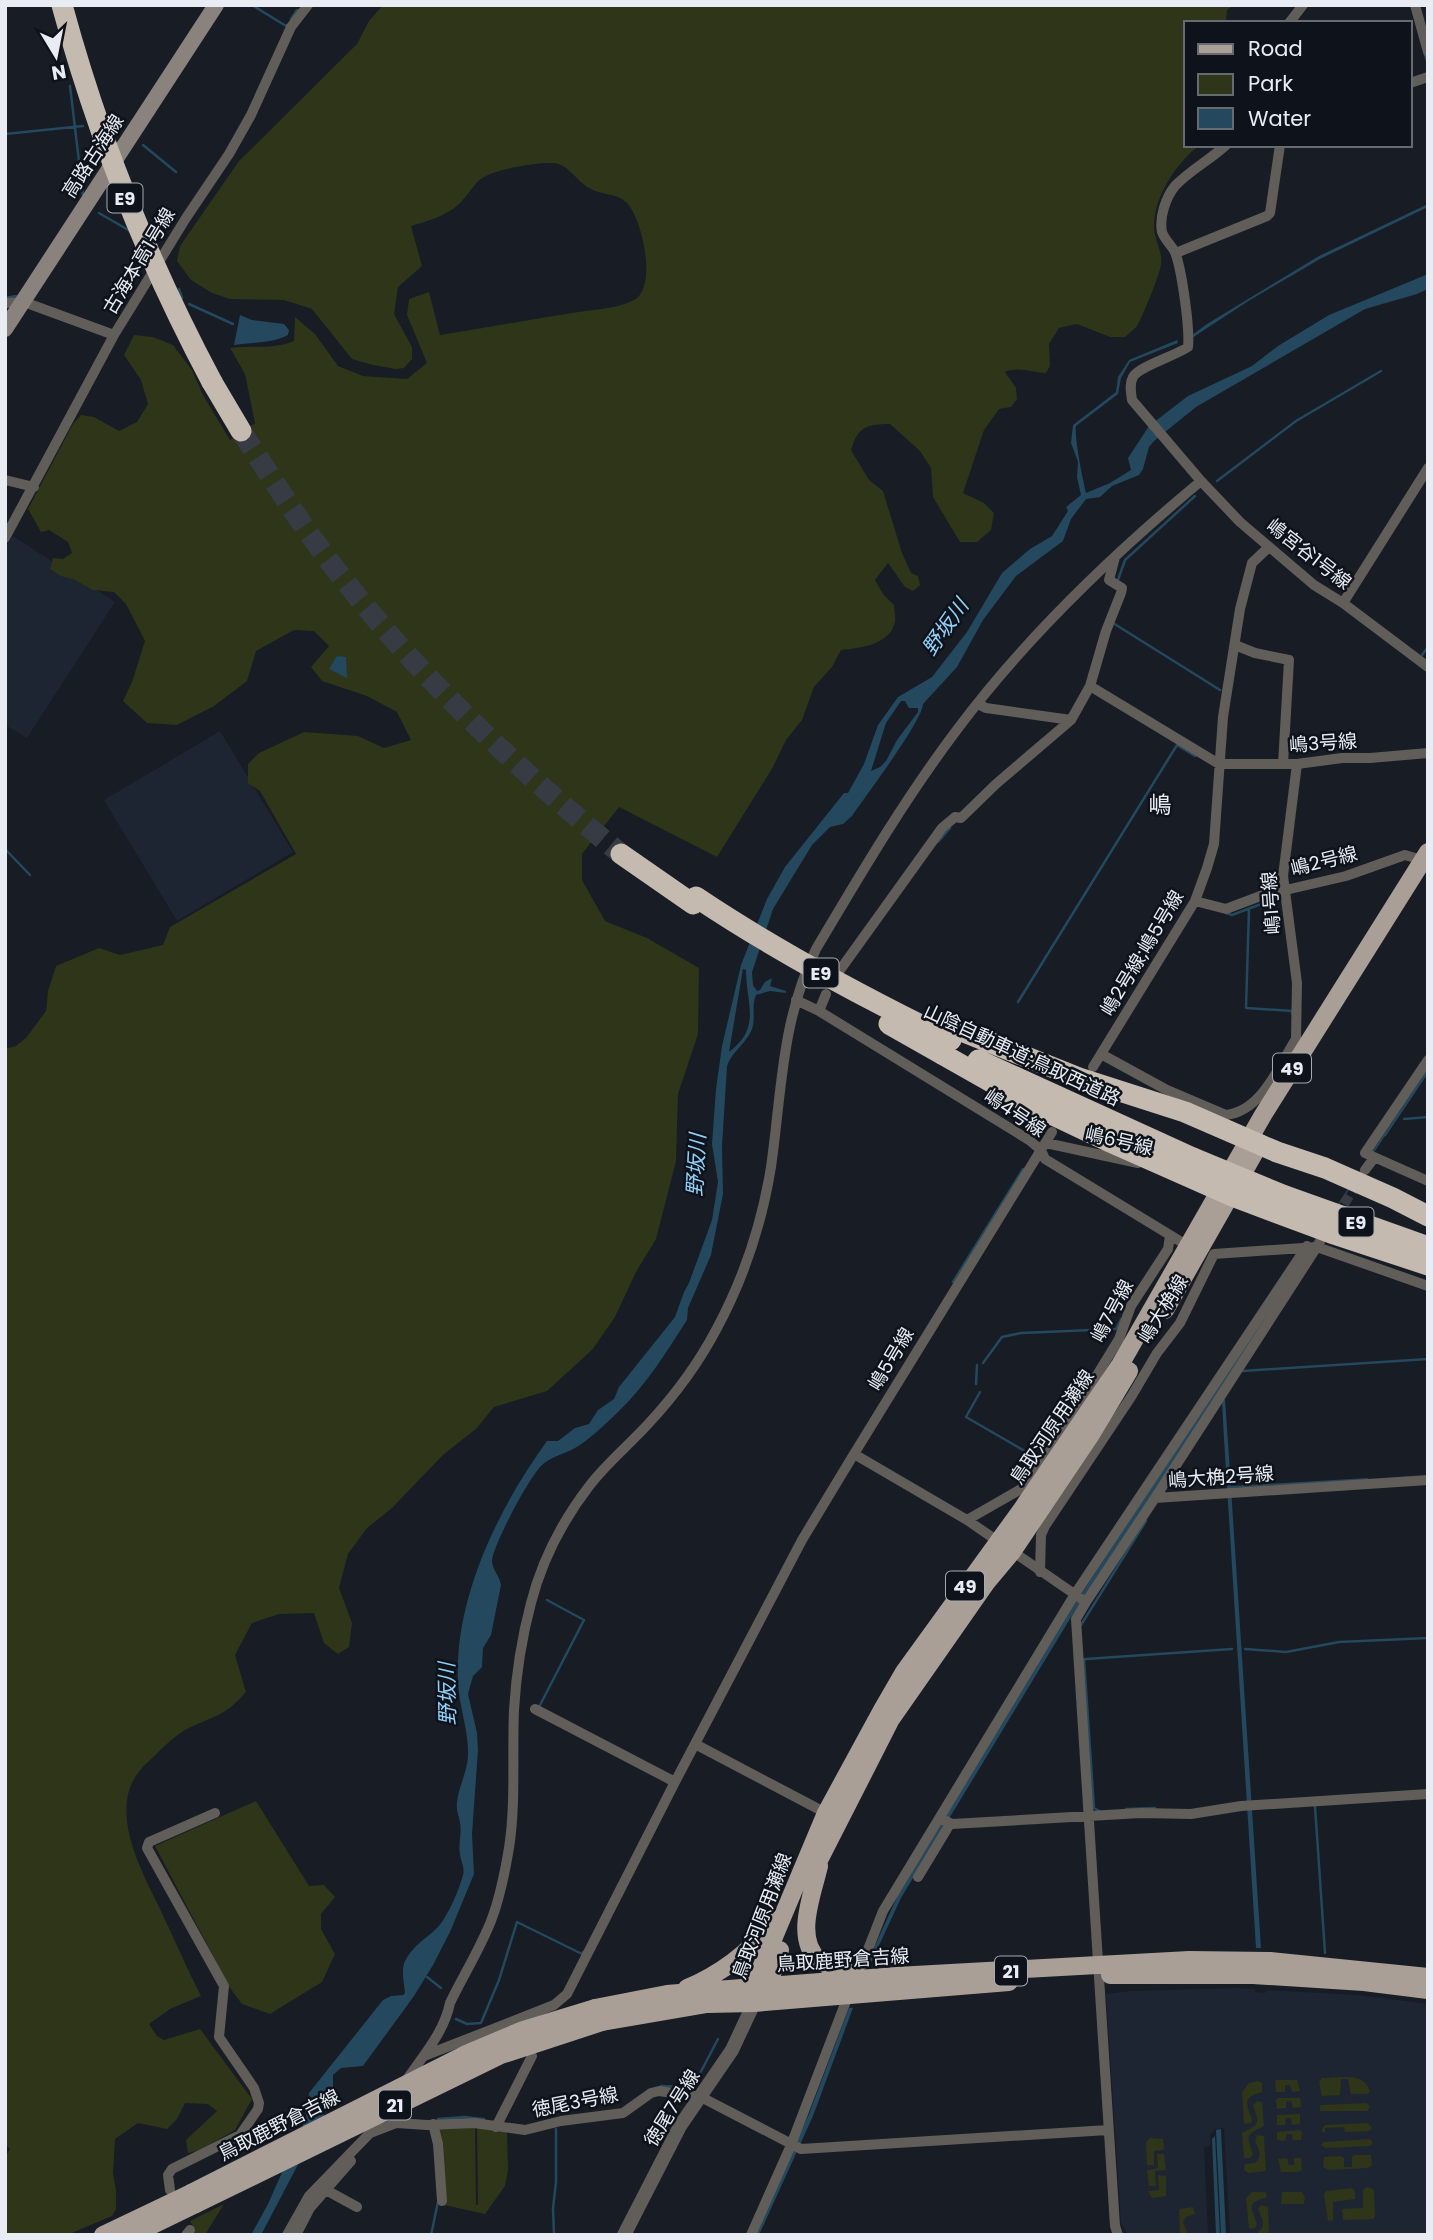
<svg xmlns="http://www.w3.org/2000/svg" width="1433" height="2240" font-family="Poppins,'Noto Sans JP',sans-serif">
	<rect width="100%" height="100%" fill="#171c25"/>
	<path fill="#1d2533" d="M13 536 115 602 27 738 5 725V548Z
		M220 731 293 852 177 921 104 800Z
		M1236 1988 1255 1989V1992L1265 1993 1266 1990 1359 1995 1428 2004V2235H1230L1224 2128 1216 2129 1210 2135V2146L1204 2147 1208 2235H1128L1121 2222 1106 1994 1130 1991Z"/>
	<path fill="#2f3518" d="M383 5H1234L1227 10 1226 21 1227 23H1186V145H1200C1176 163 1153 198 1154 228 1155 241 1163 252 1161 265 1159 276 1143 316 1137 326 1134 330 1129 333 1125 337H1110L1077 324 1059 328 1049 344 1050 366 1046 373C1034 373 1016 366 1005 372L1016 388 1017 399 1011 407 999 409 984 430 963 493 984 503 994 513 991 530 977 542H960L933 497 931 468 920 451 890 424C866 424 858 427 851 450L869 480 883 491 902 553 911 573 918 576 920 585 913 591 905 587 888 563 875 580 883 594 894 605C894 610 896 618 895 622 890 645 860 648 841 650L832 667 814 687 802 720 786 740 773 767 717 857 619 807 582 854V880L605 921 647 938 699 968 698 1034 678 1094 676 1161 656 1239 636 1272 615 1317 592 1350 547 1391 494 1407 477 1428 443 1455 392 1508 367 1528 348 1554 339 1588 352 1623 349 1647 338 1654 324 1643 314 1613 279 1614 252 1623 235 1655 246 1692C225 1716 216 1715 189 1728 174 1735 160 1751 148 1762 103 1801 139 1866 160 1909 174 1938 186 1967 201 1996L170 2009 149 2024 157 2036 164 2040 200 2029 252 2099 235 2130 200 2150 188 2153 186 2140 217 2111 208 2104 185 2103 177 2119 167 2129 138 2123 115 2139 113 2173 116 2190V2209L112 2216 67 2235H5V2157L10 2149 5 2144V1049L16 1046 26 1038 46 1011 48 991 56 966 99 948 120 955 163 945 170 927 296 854 260 791 248 783V764L259 753 304 732 358 736 384 748 411 740 397 712 367 696 322 681 311 667 329 646 314 631 294 630 256 651 247 681 214 706 177 725 147 723 123 701 132 682 145 641 126 604 114 592 93 590 73 579 61 576 50 569 53 558 63 559 72 553 68 542 49 530 41 532 28 509 73 424 81 415 94 417 119 431 137 422 148 404 141 380 124 355 134 335 153 337 173 345 192 370 203 395 230 440 255 423 245 374 230 348C253 345 272 350 294 341L295 317 315 334 338 366 363 376 407 379 427 363 407 315 409 299 429 292 440 335C484 328 528 320 572 313 593 309 614 310 634 300 658 287 642 217 626 202 616 193 602 195 591 189 577 183 569 163 552 163 535 163 500 168 484 177 474 182 468 196 459 204 446 216 428 221 411 226L422 266 398 287 394 314 412 347V359L404 368 396 369 373 365 352 359 312 309 284 300 230 299 212 293 191 280 177 261 180 246 239 161 357 44 369 21Z
		M256 1801 309 1886 324 1885 335 1897 321 1914V1929L335 1954 322 1982 270 2014 242 2004 230 1988 155 1846Z
		M1322 2078C1340 2078 1365 2071 1370 2092L1367 2094H1351L1348 2079H1341L1340 2095 1322 2096 1319 2082Z
		M1277 2080H1297L1300 2091 1292 2092 1290 2085H1285V2092H1276L1275 2081Z
		M1258 2081 1262 2083V2092C1241 2098 1247 2104 1252 2120L1251 2123 1244 2124 1242 2092 1249 2083Z
		M1278 2098H1300L1301 2107 1293 2108 1291 2101 1286 2102V2108L1277 2109 1276 2100Z
		M1257 2101 1262 2102 1264 2126C1246 2135 1246 2134 1253 2154L1250 2158H1244L1242 2133C1260 2124 1260 2125 1253 2105Z
		M1366 2103 1370 2106 1368 2111H1320V2106L1322 2105Z
		M1300 2114V2124L1292 2125 1291 2118H1286L1285 2125H1277V2115Z
		M1368 2123 1372 2128 1369 2131 1345 2132 1344 2127 1325 2128V2133L1321 2131 1325 2125Z
		M475 2126 476 2205H478L477 2127 507 2132 508 2170 505 2186 485 2214 444 2205 437 2127Z
		M1300 2130 1302 2132 1301 2140H1293L1292 2134H1287L1285 2141 1277 2140V2132Z
		M1257 2135 1264 2136 1266 2171 1249 2173 1244 2170 1245 2164 1255 2163C1263 2156 1259 2149 1255 2142Z
		M1150 2138 1163 2139 1164 2148 1163 2150 1154 2151V2165H1147L1146 2142Z
		M1370 2139 1373 2143 1370 2146 1325 2148 1321 2145 1324 2142Z
		M1157 2154H1164L1166 2170 1155 2171 1156 2186H1149L1147 2170 1158 2168Z
		M1354 2155H1371L1372 2166 1367 2168 1329 2170 1323 2167 1324 2157 1341 2156 1344 2158V2167H1352V2157Z
		M1287 2158 1289 2165H1294V2158H1301L1302 2170 1298 2172H1281L1278 2159Z
		M1158 2175 1166 2176V2196L1152 2198 1148 2191 1159 2190Z
		M1367 2187 1373 2189 1374 2192 1375 2217 1373 2219 1343 2220 1342 2209 1363 2208V2190Z
		M1352 2188 1355 2191V2199L1333 2202V2220L1328 2221 1324 2195 1326 2191Z
		M1252 2192H1265L1267 2195 1266 2198C1245 2202 1252 2209 1257 2224L1255 2228 1249 2229 1246 2198Z
		M1282 2192H1302L1305 2197 1304 2204H1281Z
		M224 2204 205 2235H191L195 2229 190 2221Z
		M1261 2205 1268 2207 1269 2235H1249L1257 2233 1263 2227V2221L1258 2209Z
		M1193 2207 1195 2214 1186 2217 1183 2222 1188 2235H1180L1179 2209Z"/>
	<path fill="#24485e" fill-rule="evenodd" d="M1428 204V207L1320 259 1250 300 1192 338V335L1207 324 1319 256Z
		M1428 274V289L1417 294 1365 309 1196 407 1154 441 1149 447 1143 469 1139 475 1112 486 1100 497 1086 499 1071 519 1063 541 1016 576 983 620 957 667 923 704C923 720 865 797 852 816L843 824 830 827 812 845 773 909 752 972 753 985 757 991 760 990 765 982 772 978 770 986 786 991V993L770 991 756 995C751 1006 756 1018 752 1029 747 1043 732 1051 727 1066L722 1146 723 1194 711 1255 688 1308 687 1320C667 1351 647 1384 620 1410 609 1421 588 1441 575 1448 563 1455 552 1456 542 1465 529 1477 494 1544 492 1560 492 1570 500 1576 501 1585L491 1635 483 1648 482 1667 473 1676 468 1694 477 1733 478 1750 472 1834 474 1874 450 1932 433 1965 414 1996 363 2066 341 2068 333 2075V2087L323 2097 324 2115 261 2235H251L268 2204 306 2118 309 2093 383 2000 391 1996 403 1995 405 1993C404 1984 401 1969 405 1961 413 1945 426 1939 438 1927 448 1916 459 1890 463 1875 465 1868 461 1862 460 1855 458 1844 462 1833 460 1823 459 1815 456 1811 457 1802 459 1786 467 1772 468 1756 469 1731 459 1707 458 1682 454 1598 499 1507 547 1441H558L575 1428 589 1424 598 1410 614 1399 619 1387 675 1317 684 1292 689 1283 712 1220 718 1182 712 1144 716 1089 722 1046 741 965 767 899 785 867 844 793H848L864 764 878 725 898 697 932 677 967 632 1002 573 1030 549 1052 536 1068 511 1066 507 1081 495 1077 477 1078 462 1071 443 1073 425 1116 392 1118 377 1129 360 1177 340 1178 343 1130 362 1121 378 1118 394 1076 426C1074 437 1083 480 1086 493L1110 483 1131 470 1128 458 1149 426 1188 396 1252 366 1278 346 1329 315ZM901 701H905L909 708H918V712L897 740 886 761 880 767 871 771 886 723ZM743 969 746 970C746 1004 762 1027 729 1052Z
		M240 315 252 320 284 324 289 330 288 335C271 344 252 342 234 345Z
		M337 656 346 657 347 678 329 669Z
		M1386 1131 1387 1133 1314 1242 1155 1492 1079 1604 901 1898 870 1965 867 1963 898 1895 1076 1602Z
		M1225 1399 1231 1486 1368 1478V1480L1231 1488 1261 1948H1256L1224 1439 1222 1402Z
		M849 2008H853L813 2116 759 2235H754L809 2114Z
		M1221 2129 1226 2235H1221L1216 2130Z
		M1215 2136 1220 2235H1216L1212 2139Z"/>
	<g fill="none" stroke-linecap="round" stroke-linejoin="round">
		<path stroke="#24485e" stroke-width="2.5" d="M252 5 286 26 287 25
			M291 19 297 10
			M1425 55 1428 64
			M70 86 83 195
			M5 134 83 126
			M143 145 176 172
			M99 213 130 231
			M179 289 182 298
			M5 298 16 296
			M189 304 233 324
			M1217 481 1296 421 1381 371
			M1118 580 1125 560 1195 496
			M1113 623 1220 690
			M1422 655 1428 647
			M938 842 950 828
			M5 849 30 875
			M1249 909 1246 1008 1292 1011V1014
			M1226 913 1232 915 1282 896
			M1018 1002 1177 745 1195 756
			M1404 1119 1428 1117
			M1385 1135 1428 1071
			M953 1282 1023 1169
			M983 1363 1002 1337 1021 1333 1116 1329 1121 1319
			M1243 1371 1428 1359
			M976 1384 977 1365
			M980 1392 966 1417 1035 1457 1023 1476
			M1081 1625 1146 1521
			M1245 1649 1286 1652 1339 1642 1428 1638
			M1084 1659 1094 1808 1099 1811
			M1086 1659 1232 1649
			M539 1707 584 1620 547 1600
			M1315 1806 1325 1953
			M1126 1809 1155 1808
			M427 1977 441 1988
			M456 2019 467 2024 481 2023 499 1980 517 1922 582 1954 583 1952
			M661 2086 685 2087 695 2083 718 2039
			M438 2119 464 2117 484 2119
			M431 2235 438 2202
			M554 2235 553 2208 556 2182V2129"/>
		<path stroke="#363b44" stroke-width="10" stroke-dasharray="10 5" stroke-linecap="butt" d="M1336 1217 1359 1180"/>
		<path stroke="#363b44" stroke-width="21" stroke-dasharray="21 10" stroke-linecap="butt" d="M241 431C273 480 304 530 341 576 422 680 519 770 621 854"/>
		<path stroke="#615d59" stroke-width="10" d="M1415 5 1428 52
			M1289 23 1303 5
			M1410 83 1428 77
			M1226 145C1210 160 1190 170 1175 186 1166 197 1159 217 1162 232 1165 241 1174 247 1176 255 1182 273 1190 328 1188 347 1175 356 1138 367 1133 377 1129 384 1131 392 1132 400L1201 481 1240 522 1314 585 1343 603 1428 667
			M1176 253 1267 216 1270 213 1280 145
			M5 303 24 302 114 335
			M5 480 34 487
			M5 538 114 335 186 218 229 154 251 115 291 27 308 5
			M1343 603 1428 468
			M1235 645 1255 653 1289 660 1283 764
			M1090 686 1219 764H1297L1342 758H1370L1428 753
			M978 704 986 708 1071 720
			M1195 901 1226 909 1284 887 1290 889 1346 876 1405 855 1422 860
			M840 970 942 828 955 817 961 818 996 784 1071 720 1090 686 1106 631 1121 593 1122 588 1109 580 1115 557
			M796 1000 819 1011 1029 1140 1041 1150 1045 1159 1188 1246
			M819 1011 826 994
			M1296 1039 1297 983 1283 876 1297 764
			M1101 1054 1165 1089 1226 1115C1262 1111 1279 1066 1296 1039
			M1428 1060 1365 1153 1428 1181
			M1093 1067 1195 901 1207 868 1214 844 1223 717 1240 609 1252 563 1269 547
			M1052 1132 854 1454 967 1520 1086 1602 1155 1498 1428 1480
			M1046 1143 1138 1163
			M1365 1170 1374 1158
			M1155 1498 1320 1242
			M967 1520 1021 1489 1097 1375 1119 1339 1131 1306 1168 1249 1170 1236
			M1040 1572 1041 1535 1045 1526 1131 1397 1157 1353 1180 1323 1214 1254 1317 1247 1428 1286
			M1086 1602 1076 1619 1115 2226 1118 2235
			M535 1709 675 1782
			M695 1744 826 1813
			M940 1818 952 1824 1141 1813 1191 1814 1241 1806 1428 1794
			M918 1877 950 1824
			M858 1975 883 1911 1075 1594 1307 1246
			M424 2056 554 2005 567 1994 675 1782 802 1540 854 1454
			M405 2082C422 2057 444 2033 450 2003 463 1976 480 1949 491 1921 500 1898 505 1872 509 1848 516 1803 512 1756 514 1710 516 1675 522 1637 531 1603 542 1560 563 1520 590 1485 608 1462 630 1444 649 1423 675 1395 698 1364 716 1330 743 1280 762 1223 771 1167 782 1090 781 1022 816 949 860 875 904 800 956 731 1025 638 1112 555 1201 481
			M433 2124 438 2144 442 2201
			M496 2127 532 2056 526 2041
			M370 2133 396 2123 427 2125 474 2123 525 2130 561 2121 623 2113 651 2093 659 2091 701 2097 801 2149 1108 2130
			M170 2190 168 2175 172 2169 240 2135 258 2109 259 2103 254 2088 219 2037 224 1986 147 1848 149 1842 215 1813
			M326 2190 357 2207
			M186 2235 190 2230
			M287 2235 309 2196 370 2133 382 2115
			M296 2235 310 2208 351 2161
			M751 2235 791 2145 848 1996"/>
		<path stroke="#615d59" stroke-width="14" d="M624 2235 680 2126 732 2050 754 2003"/>
		<path stroke="#8a827c" stroke-width="16" d="M5 329 216 5"/>
		<path stroke="#a99f97" stroke-width="18" d="M1165 1310 1260 1143
			M819 1866C813 1893 793 1940 820 1961 830 1969 845 1971 857 1975
			M811 1876 891 1719 986 1583 1012 1552 1090 1436 1129 1371
			M1110 1975H1253L1364 1982 1428 1990
			M687 1988C723 1973 750 1952 774 1921
			M754 2003 753 1987 826 1813 882 1710 904 1672 1022 1509 1120 1365 1263 1115 1428 852
			M754 2003 768 1986 780 1950
			M595 2008 667 1994 716 1990 897 1976 1189 1960 1270 1961 1428 1977
			M602 2022 707 2004 754 2003 1009 1982
			M103 2235 191 2193
			M132 2235 196 2204"/>
		<path stroke="#c5bab0" stroke-width="21" d="M212 382 241 431
			M621 854 693 904
			M954 1028 1079 1078 1185 1112 1277 1152 1325 1168 1393 1198 1428 1216
			M942 1054 1030 1104 1110 1142 1232 1196 1331 1233 1428 1265
			M978 1060 1193 1158
			M1285 1196 1428 1247"/>
		<path stroke="#a99f97" stroke-width="18" d="M191 2193 466 2054 523 2030 595 2008
			M196 2204 501 2055 602 2022"/>
		<path stroke="#c5bab0" stroke-width="21" d="M62 5C98 138 147 260 212 382
			M696 897C778 952 863 997 951 1040
			M889 1024 942 1054
			M1193 1158 1285 1196"/>
	</g>
	<g text-anchor="middle" dominant-baseline="central" stroke-width="5" stroke-linejoin="round" paint-order="stroke">
		<g fill="#0e131b" stroke="#a7acb2" stroke-width="2">
			<rect x="107.5" y="183.5" width="35" height="29" rx="5"/>
			<rect x="803.5" y="958.5" width="35" height="29" rx="5"/>
			<rect x="1273" y="1053.5" width="38" height="29" rx="5"/>
			<rect x="1338.5" y="1207.5" width="35" height="29" rx="5"/>
			<rect x="946" y="1571.5" width="38" height="29" rx="5"/>
			<rect x="995" y="1956.5" width="32" height="29" rx="5"/>
			<rect x="379" y="2090.5" width="32" height="29" rx="5"/>
		</g>
		<g font-size="18" font-weight="bold" fill="#e9edf3">
			<text x="125" y="198">E9</text>
			<text x="821" y="973">E9</text>
			<text x="1292" y="1068">49</text>
			<text x="1356" y="1222">E9</text>
			<text x="965" y="1586">49</text>
			<text x="1011" y="1971">21</text>
			<text x="395" y="2105">21</text>
		</g>
		<g font-size="19" fill="#e9edf3" stroke="#0e131b">
			<text transform="translate(93 156) rotate(-57)">高路古海線</text>
			<text transform="translate(139 261) rotate(-59)">古海本高1号線</text>
			<text transform="translate(1309 554) rotate(38)">嶋宮谷1号線</text>
			<text transform="translate(1323 743) rotate(-4)">嶋3号線</text>
			<text transform="translate(1324 861) rotate(-14)">嶋2号線</text>
			<text transform="translate(1271 903) rotate(-94)">嶋1号線</text>
			<text transform="translate(1142 953) rotate(-59)">嶋2号線;嶋5号線</text>
			<text transform="translate(1022 1055) rotate(25)">山陰自動車道;鳥取西道路</text>
			<text transform="translate(1015 1113) rotate(34)">嶋4号線</text>
			<text transform="translate(1119 1141) rotate(13)">嶋6号線</text>
			<text transform="translate(1163 1309) rotate(-58)">嶋大桷線</text>
			<text transform="translate(1112 1311) rotate(-62)">嶋7号線</text>
			<text transform="translate(891 1359) rotate(-59)">嶋5号線</text>
			<text transform="translate(1052 1427) rotate(-56)">鳥取河原用瀬線</text>
			<text transform="translate(1221 1477) rotate(-4)">嶋大桷2号線</text>
			<text transform="translate(762 1916) rotate(-69)">鳥取河原用瀬線</text>
			<text transform="translate(843 1960) rotate(-4)">鳥取鹿野倉吉線</text>
			<text transform="translate(575 2102) rotate(-11)">徳尾3号線</text>
			<text transform="translate(672 2108) rotate(-58)">徳尾7号線</text>
			<text transform="translate(279 2125) rotate(-27)">鳥取鹿野倉吉線</text>
		</g>
		<g font-size="21" font-style="italic" fill="#91d0f9" stroke="#0e131b">
			<text transform="translate(945 627) rotate(-55)">野坂川</text>
			<text transform="translate(696 1165) rotate(-87)">野坂川</text>
			<text transform="translate(447 1694) rotate(-91)">野坂川</text>
		</g>
		<g font-size="23" fill="#e9edf3" stroke="#0e131b">
			<text x="1160" y="805">嶋</text>
		</g>
	</g>
	<rect width="1433" height="2240" fill="none" stroke="#e9edf3" stroke-width="14"/>
	<rect x="1184" y="21" width="228" height="126" fill="#0e131b" stroke="#666a71" stroke-width="2"/>
	<rect x="1198" y="44" width="35" height="10" fill="#a99f97" stroke="#666a71" stroke-width="2"/>
	<text x="1248" y="56" font-size="21" fill="#e9edf3">Road</text>
	<rect x="1198" y="74" width="35" height="21" fill="#2f3518" stroke="#666a71" stroke-width="2"/>
	<text x="1248" y="91" font-size="21" fill="#e9edf3">Park</text>
	<rect x="1198" y="108" width="35" height="21" fill="#24485e" stroke="#666a71" stroke-width="2"/>
	<text x="1248" y="126" font-size="21" fill="#e9edf3">Water</text>
	<g transform="translate(56 56) rotate(170)" stroke="#0e131b" stroke-width="5" paint-order="stroke">
	<path d="M0-5L12 26L0 18L-12 26Z" fill="#e9edf3"/>
	<text y="-10" font-size="19" font-weight="bold" text-anchor="middle" fill="#e9edf3">N</text>
	</g>
</svg>
